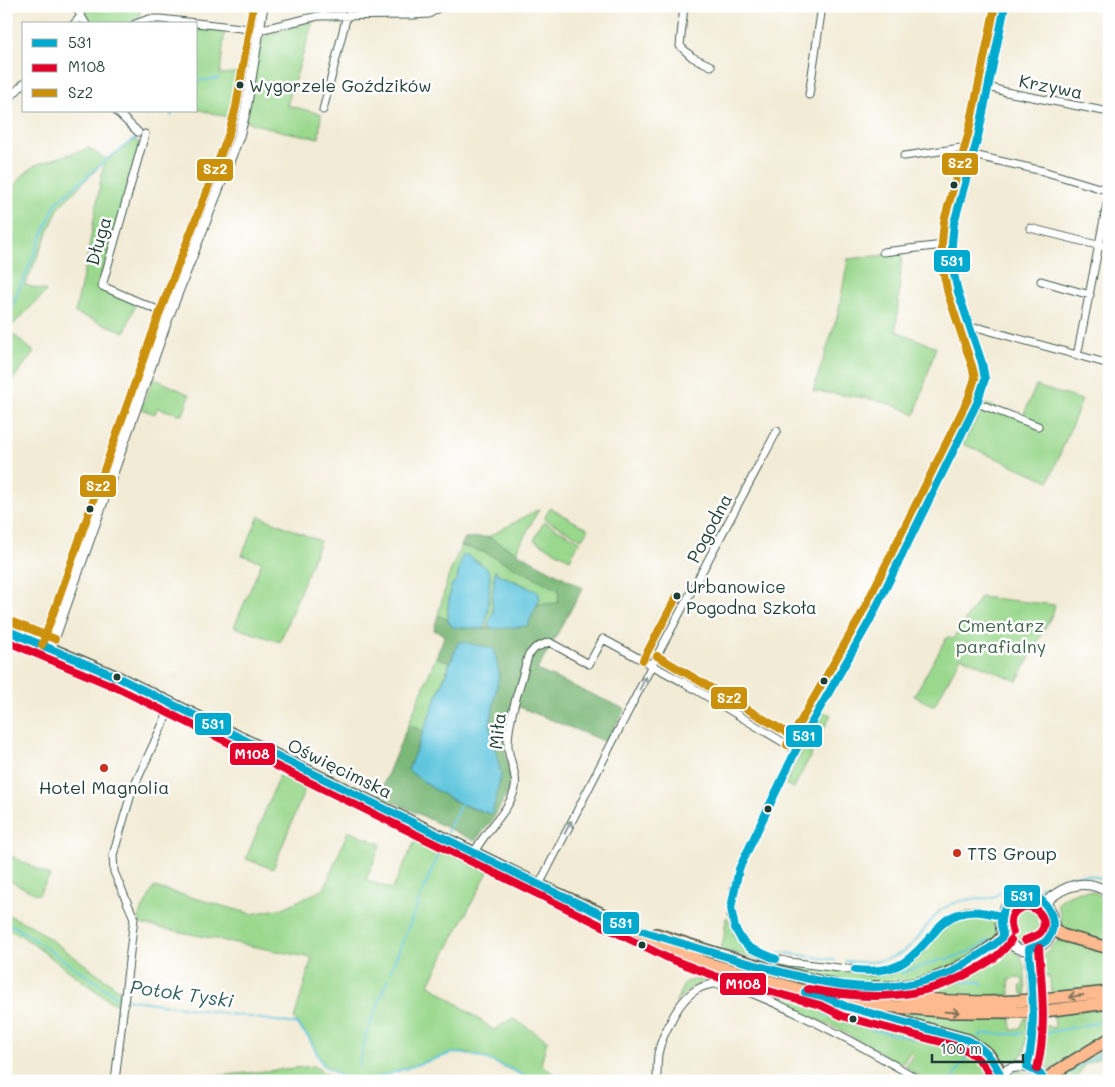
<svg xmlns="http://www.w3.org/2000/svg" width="1115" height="1087" font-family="Mali,sans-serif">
	<rect width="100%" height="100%" fill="#fff"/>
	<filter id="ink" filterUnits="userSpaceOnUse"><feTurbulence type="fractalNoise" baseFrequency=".02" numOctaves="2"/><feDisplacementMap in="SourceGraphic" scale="10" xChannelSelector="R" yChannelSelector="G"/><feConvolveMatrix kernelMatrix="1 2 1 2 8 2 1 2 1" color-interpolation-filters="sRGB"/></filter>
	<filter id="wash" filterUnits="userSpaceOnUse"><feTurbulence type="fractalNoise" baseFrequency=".0096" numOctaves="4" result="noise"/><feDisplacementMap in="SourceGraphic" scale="20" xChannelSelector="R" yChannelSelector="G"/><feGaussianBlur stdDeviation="1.12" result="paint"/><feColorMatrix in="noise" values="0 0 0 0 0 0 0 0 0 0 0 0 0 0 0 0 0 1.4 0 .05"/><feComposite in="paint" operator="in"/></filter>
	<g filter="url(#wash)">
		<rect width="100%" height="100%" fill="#f2ebd5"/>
		<path fill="#9ad88d" stroke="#5c8a60" d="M88 6H141L139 18 125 24H94L83 12Z
			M314 19 287 105 321 114 319 138 285 132 196 109V26L225 29 220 74 245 72 262 47 264 36Z
			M143 134 134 141 140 143 99 287 136 303 125 332 75 313 88 253 104 162 59 207 25 285 47 291 8 330 34 352 6 388V252L14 238 6 234V199L22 176 35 165 89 148 107 160Z
			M902 253 896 331 936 347 915 415C885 397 847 396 813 391L838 314 848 259Z
			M154 378 190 395 183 415 157 408 155 414 141 409Z
			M1036 386 1082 400 1049 481 963 444 984 404 1023 416Z
			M550 508 588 529 582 539 544 519Z
			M539 509 516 552 488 537Z
			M259 516 320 541 280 642 234 627 262 562 242 555Z
			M544 522 580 541 570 559 534 540Z
			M461 546 484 552 559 589 558 603 538 604 540 598C530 585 513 580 498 574L495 570 492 600 493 613 488 624 489 627 484 629 488 614 490 575 480 562 462 556 457 579 451 586 448 605V620L438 615 448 577Z
			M980 597 1055 605 1053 613 1017 681 961 657 934 706 914 696 947 637 953 639Z
			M436 657 450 662 423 731 408 725Z
			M823 712 831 715 794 788 785 784Z
			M283 766 309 779 273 869 246 859Z
			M348 831 381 844 366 880 392 889 417 837 489 870 429 984 494 1030 512 1018 547 1040 541 1064 563 1081H535L484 1058 468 1053H453L367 1081H348L323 1065 309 1038 294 1019 312 958 140 924 139 916 154 887 252 914 283 908 324 889Z
			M6 853 50 876 38 895 6 879Z
			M1079 891H1092L1109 900V945L1065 933C1060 925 1062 914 1057 905L1064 897Z
			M1005 922a22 22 0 1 1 44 0a22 22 0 1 1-44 0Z
			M6 914 32 926 120 990 119 1006 108 1000 22 936 6 929Z
			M964 916C977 915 991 915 997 929L996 938 971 957 923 979 885 984 839 980 795 971 721 949 724 937 726 917 728 918 735 937 750 951 862 975C927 979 918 930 964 916Z
			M1058 940 1109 951V988L1058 993 1052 992 1049 976 1041 977 1040 983 1043 985 1040 990V994H1038L1037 961Z
			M1004 942C1008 947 1013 948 1017 952 1027 961 1025 983 1026 995H1023L1020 987 1023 985V980L1019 978 1009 979 1010 995C976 1003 920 994 884 991L899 989Z
			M713 973 755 987 826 1006 827 1004 966 1042 991 1064 993 1072 988 1081H928L907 1068 906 1065 913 1055 910 1052 903 1063H899L838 1029 730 981C704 977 692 985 675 1003L685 982 709 977Z
			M864 1007 1005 1017 1006 1018 1011 1019 1012 1031 1021 1027 1025 1018 1027 1017V1033L1024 1054 1022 1053 1020 1058 1001 1063 992 1054Z
			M1109 1007V1036L1049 1070 1038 1062 1039 1017H1041L1044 1025 1053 1028 1055 1027 1054 1016 1059 1015V1013Z
			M1109 1046V1053L1083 1066 1076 1081H1054L1058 1076Z
			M314 1066 336 1081H189V1079Z
			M1021 1071 1031 1074 1039 1081H1003L1011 1073Z"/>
		<path fill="#7bb878" stroke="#4d7a56" d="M488 537 583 588 537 670 625 709 606 742 512 704 505 750 512 785 493 819 475 841 379 795 408 725 423 731 408 770C433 790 460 808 492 814L501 775 490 726 499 673 494 649 459 641 450 662 436 657 445 635 434 630 438 615 448 620 452 627 484 629 527 626 538 604 558 603 559 590 484 552 461 546 465 538Z"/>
		<path fill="#61c6de" stroke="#408289" d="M467 555 488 569 490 575 488 614 484 629 452 627 448 620V605L451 586 457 579 462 556Z
			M495 570 498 574 538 592 540 598 527 626 495 629 489 627 488 624 493 613 492 600Z
			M459 641 494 649 499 673 490 726 501 775 492 814C457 805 436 792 408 770Z"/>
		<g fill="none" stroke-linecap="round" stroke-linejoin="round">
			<path stroke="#61c6de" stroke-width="2" d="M196 81 219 78
				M171 116 173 111
				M6 309 12 306 56 203 107 159 140 135
				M447 832 461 804
				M1040 886C1048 888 1053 883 1059 880 1076 873 1094 872 1109 884
				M6 923 17 928 119 998 297 1024 309 1038 323 1065 348 1081
				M780 952 835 960
				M947 959 967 953 991 939
				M845 961C871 964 898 962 916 940 924 930 931 919 941 910 956 899 975 898 993 898 1003 889 1012 883 1026 883
				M901 971V973L943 959 948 960
				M390 972 440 850
				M958 980 961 982H981L982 985
				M824 1014 874 1030 953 1047 969 1054
				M1042 1034 1109 1020
				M979 1037 980 1035C995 1032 1009 1036 1023 1033
				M359 1067 366 1035 388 979
				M367 1081 453 1053C483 1053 509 1069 535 1081
				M950 1081 971 1051
				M1058 1081V1079L1109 1049"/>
		</g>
	</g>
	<g filter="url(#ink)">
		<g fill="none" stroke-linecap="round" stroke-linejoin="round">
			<g stroke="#3f574c" stroke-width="9">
				<path id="minor" d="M75 6 86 24
					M684 6 680 46 692 57 711 66
					M74 24 81 16
					M135 24 149 19H160L259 30 318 16 413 15 429 14 441 6
					M989 87 1006 92 1109 112
					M809 95 822 6
					M6 102 24 83
					M323 110 347 15
					M116 111 138 132
					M145 134 102 286 169 315
					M973 155 1043 171 1109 191
					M904 156 976 146
					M1030 228 1109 248
					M883 252 952 244
					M1041 281 1090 295
					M970 329 980 328 1109 364
					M1077 356 1109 194
					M977 403 1038 426
					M474 853C484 831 510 811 515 788 518 773 507 758 508 743 509 714 521 684 528 656L535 648 549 642 589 664 603 639 683 682 796 750
					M539 885 652 665 777 431
					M1001 916 978 911H966L954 915 940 925 919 951 908 960 892 969 872 972 789 962 766 956 753 950 741 939 735 928 731 916 734 888 739 869 767 809 796 750 869 622 977 403 985 379 982 363 958 292 952 265V244L954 223 978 137 1005 6
					M115 1081 134 918 114 872 113 855 132 791 172 704
					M657 1081C657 1072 657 1063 658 1054 660 1044 664 1034 669 1025 684 992 705 975 741 989 805 1014 863 1046 921 1081"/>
			</g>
			<g stroke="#3f574c" stroke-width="11">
				<path id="tertiary" d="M51 648 169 315 239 136 246 109 263 6
					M1000 923a27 27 0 1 1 54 0a27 27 0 1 1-54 0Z
					M1045 903C1063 885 1087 877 1109 893
					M1027 1067C1037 1038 1031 981 1029 949
					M997 1081C1008 1060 1033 1064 1045 1081"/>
			</g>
			<g stroke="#3f574c" stroke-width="14">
				<path id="trunk" d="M6 630 117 677 539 885 631 927 672 949 706 963 823 996 873 1005 951 1012H1019
					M1053 928 1062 935 1109 948
					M656 934C773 973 893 1008 1017 1001
					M875 987C913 990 953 975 983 953 991 947 998 943 1003 935
					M1043 999 1109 992
					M845 1006 968 1040 987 1053 997 1066 1000 1075
					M1044 1011 1109 1003
					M1045 1081 1054 1073 1109 1039"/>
			</g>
			<use href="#minor" stroke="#fff" stroke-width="7"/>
			<use href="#tertiary" stroke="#fff" stroke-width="9"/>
			<use href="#trunk" stroke="#fcba8e" stroke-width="11"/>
			<g stroke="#3f574c" stroke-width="14" stroke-linecap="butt">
				<path id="trunk-bridge" d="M1017 1001 1043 999
					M1019 1012 1044 1011"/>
			</g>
			<use href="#trunk-bridge" stroke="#fcba8e" stroke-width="11"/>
			<g stroke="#fff" stroke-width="11">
				<path id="bus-1" d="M6 630 117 677 564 897C587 907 609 919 633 928 669 940 705 950 741 961 802 978 867 999 930 979 937 977 944 975 951 972 959 967 1002 943 1003 935 1003 932 1001 927 1001 924 1000 912 1007 903 1018 897 1041 886 1065 922 1046 941 1042 945 1034 947 1029 949 1032 988 1037 1029 1027 1067L1039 1073 1045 1081
					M776 959 750 948 741 939 735 928 731 908 739 869 796 750 869 622 977 403 985 379 982 363 958 292 952 265V244L954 223 978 137 1005 6
					M855 970C895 974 907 964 932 935 939 926 947 917 959 914 973 909 987 913 1001 916
					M805 992 823 996 845 1006 968 1040C983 1048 994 1059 1000 1075L997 1081"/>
			</g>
			<g stroke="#fff" stroke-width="11">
				<path id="bus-2" d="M6 641 113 686 668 958 720 978 820 1005 842 1016 960 1047C974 1054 985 1063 991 1078
					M1013 932C1010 924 1009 916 1017 910 1033 898 1052 921 1040 933 1036 936 1030 938 1025 940
					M808 989C868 1000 918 1001 973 971 987 963 1002 955 1011 940
					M1037 1069C1047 1030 1042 989 1039 948"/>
			</g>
			<g stroke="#fff" stroke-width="11">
				<path id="bus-3" d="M10 621 55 639
					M42 645 160 312 229 133 236 107 253 6
					M657 656 801 741
					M643 660 677 596
					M787 745 860 617 968 399 975 378 972 366 948 294 942 266V243L944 221 968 135 995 6"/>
			</g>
			<use href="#bus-1" stroke="#00a9ce" stroke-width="8"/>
			<use href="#bus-2" stroke="#e4002b" stroke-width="8"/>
			<use href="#bus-3" stroke="#cc910a" stroke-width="8"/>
		</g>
		<defs><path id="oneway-shaft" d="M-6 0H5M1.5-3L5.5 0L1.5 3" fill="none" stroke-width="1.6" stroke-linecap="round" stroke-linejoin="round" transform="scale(1.25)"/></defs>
		<g stroke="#8f9e9a">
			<use href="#oneway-shaft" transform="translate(643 683) rotate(-62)"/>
			<use href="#oneway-shaft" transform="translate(568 827) rotate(-63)"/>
		</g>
		<g stroke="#82755c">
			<use href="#oneway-shaft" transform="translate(1076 996) rotate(172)"/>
			<use href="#oneway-shaft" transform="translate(952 1012) rotate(2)"/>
		</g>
	</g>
	<g fill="#1f3d34" stroke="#fff" stroke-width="2">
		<circle cx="240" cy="85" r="4.5"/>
		<circle cx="954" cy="185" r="4.5"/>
		<circle cx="90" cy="509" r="4.5"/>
		<circle cx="677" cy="596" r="4.5"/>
		<circle cx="117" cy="677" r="4.5"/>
		<circle cx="824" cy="681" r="4.5"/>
		<circle cx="768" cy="809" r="4.5"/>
		<circle cx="642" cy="945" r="4.5"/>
		<circle cx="853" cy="1019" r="4.5"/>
	</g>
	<g fill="#c8321e" stroke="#fff" stroke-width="2">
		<circle cx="104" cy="768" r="5"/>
		<circle cx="957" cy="853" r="5"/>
	</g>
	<g text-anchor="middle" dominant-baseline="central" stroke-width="5" stroke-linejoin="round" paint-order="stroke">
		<g font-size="17" fill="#1f3d34" stroke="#fff" text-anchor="start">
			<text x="249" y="85">Wygorzele Goździków</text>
			<text x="686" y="586">Urbanowice<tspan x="686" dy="21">Pogodna Szkoła</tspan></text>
		</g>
		<g font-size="18" fill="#1f3d34" stroke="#fff">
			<text transform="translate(1051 86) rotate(11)">Krzywa</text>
			<text transform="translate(98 241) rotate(-74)">Długa</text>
			<text transform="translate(709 528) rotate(-62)">Pogodna</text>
			<text transform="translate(497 731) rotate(-84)">Miła</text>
			<text transform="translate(340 768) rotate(26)">Oświęcimska</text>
		</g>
		<g font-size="18" fill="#3e644a" stroke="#fff">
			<text x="1001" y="625">Cmentarz<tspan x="1001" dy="21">parafialny</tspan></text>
		</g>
		<g font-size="18" fill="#1f3d34" stroke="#fff">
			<text x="104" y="787">Hotel Magnolia</text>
			<text x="967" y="853" text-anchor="start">TTS Group</text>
		</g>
		<g font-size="19" font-style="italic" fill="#305f5e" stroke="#fff">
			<text transform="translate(182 993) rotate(8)">Potok Tyski</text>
		</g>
	</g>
	<g stroke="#fff" stroke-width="2">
		<rect x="941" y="152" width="38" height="24" rx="5" fill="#cc910a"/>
		<rect x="196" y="158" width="38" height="24" rx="5" fill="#cc910a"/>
		<rect x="933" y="249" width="38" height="24" rx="5" fill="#00a9ce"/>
		<rect x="79" y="474" width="38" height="24" rx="5" fill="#cc910a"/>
		<rect x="710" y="686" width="38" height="24" rx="5" fill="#cc910a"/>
		<rect x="194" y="712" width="38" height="24" rx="5" fill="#00a9ce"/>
		<rect x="785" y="724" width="38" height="24" rx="5" fill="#00a9ce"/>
		<rect x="229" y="742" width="47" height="24" rx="5" fill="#e4002b"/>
		<rect x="1003" y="884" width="38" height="24" rx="5" fill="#00a9ce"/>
		<rect x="602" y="911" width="38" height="24" rx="5" fill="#00a9ce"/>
		<rect x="719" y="972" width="48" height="24" rx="5" fill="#e4002b"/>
	</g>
	<g font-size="14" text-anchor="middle" font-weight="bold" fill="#fff">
		<text x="960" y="168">Sz2</text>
		<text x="215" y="174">Sz2</text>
		<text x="952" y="266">531</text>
		<text x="98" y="491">Sz2</text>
		<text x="729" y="703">Sz2</text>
		<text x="213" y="729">531</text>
		<text x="804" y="741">531</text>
		<text x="252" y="759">M108</text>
		<text x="1022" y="901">531</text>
		<text x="621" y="928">531</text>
		<text x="743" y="989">M108</text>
	</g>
	<rect width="1115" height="1087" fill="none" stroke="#fff" stroke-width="25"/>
	<rect x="22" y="22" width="175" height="90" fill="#ffffff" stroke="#a5b1ae"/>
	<rect x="32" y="39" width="25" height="8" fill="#00a9ce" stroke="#a5b1ae"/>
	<text x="68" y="48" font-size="15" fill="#1f3d34">531</text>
	<rect x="32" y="64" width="25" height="8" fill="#e4002b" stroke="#a5b1ae"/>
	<text x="68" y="72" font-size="15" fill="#1f3d34">M108</text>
	<rect x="32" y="89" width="25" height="8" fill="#cc910a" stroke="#a5b1ae"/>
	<text x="68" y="98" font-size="15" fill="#1f3d34">Sz2</text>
	<path d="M932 1054v8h91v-8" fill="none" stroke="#1f3d34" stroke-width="2.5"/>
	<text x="940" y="1054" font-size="15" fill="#1f3d34" stroke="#ffffff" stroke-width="4" paint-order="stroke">100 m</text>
</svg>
